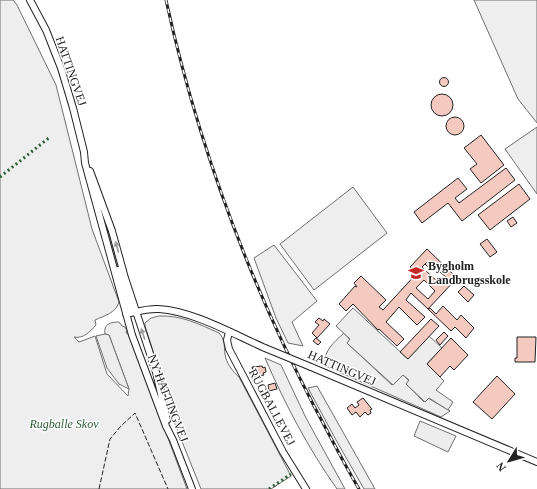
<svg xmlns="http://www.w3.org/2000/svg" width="537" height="489" font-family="'Times New Roman',serif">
	<rect width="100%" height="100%" fill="#fff"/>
	<path fill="#eee" stroke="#6f6f6f" d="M0 0H13L17 5 56 85 92 229 119 302C116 313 104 316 95 320L96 325C90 332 83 339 74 337L79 342 95 336 107 374 128 396 129 389 109 335 105 334C103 324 111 322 119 322L122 326 125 327 127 331 126 332 127 334H129L187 489H0Z
		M474 0H537V123L518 99Z
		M537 127V194L505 149Z
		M353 187 387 233 314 290 280 244Z
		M274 245 317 301 292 322 303 346 288 343 276 318 254 258Z
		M159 316C181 315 199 324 219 333 225 339 224 346 225 354 226 363 233 372 239 377L291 476 271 489H201L167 404 163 382 145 326V323L151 318Z
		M344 333 350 340 347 343 392 385 403 375 409 381 406 384 424 402 428 398 450 411 441 417 323 365C326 349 332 344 344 333Z
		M265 358 281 365 306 418 345 489H337C308 448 285 404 265 358Z
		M317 386 375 489H364L336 440 308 388Z"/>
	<path fill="#ededed" stroke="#6f6f6f" d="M353 308 408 359 429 336 442 348 427 364 444 381 436 390 453 402 448 410 429 398 425 402 406 384 409 380 403 375 393 385 347 343 350 339 336 326Z
		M105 334 109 335 129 389 119 384 107 368 96 336Z
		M420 421 456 436 448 452 414 436Z"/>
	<path fill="#f3c9c0" stroke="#222" fill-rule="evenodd" d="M439.5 82a4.5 4.5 0 1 1 9 0a4.5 4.5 0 1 1-9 0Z
		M431 105a11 11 0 1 1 22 0a11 11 0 1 1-22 0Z
		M446 126a9 9 0 1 1 18 0a9 9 0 1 1-18 0Z
		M481 135 504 165 481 183 470 169 477 164 464 148Z
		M506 168 515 180 462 221 448 203 422 223 414 212 458 178 467 189 455 198 459 203Z
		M519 184 530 199 490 230 478 215Z
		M513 217 517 223 511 227 507 221Z
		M487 239 497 252 490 257 480 244Z
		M427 249 457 278 428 309 411 293 408 297 406 300 425 317 417 325 399 307 386 322 404 339 397 346 379 329 378 330 353 304 346 311 339 304 355 286 357 287 354 283 361 276 386 300 379 307 383 310 417 273 410 267ZM428 261 425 264 429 268 432 265 447 278 441 285 422 267ZM424 280 435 291 428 299 416 288Z
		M464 286 474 295 468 302 458 292Z
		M443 306 457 320 461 315 474 328 466 338 455 327 451 331 428 309 430 308 436 314Z
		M319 318 323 321 324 319 330 324 317 338 312 333 319 325 315 322Z
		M431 319 439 326 408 359 400 352Z
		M444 332 448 336 440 345 436 340Z
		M517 337H536L535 362H515V358H517Z
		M316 338 321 342 318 345 313 341Z
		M451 338 468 355 454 370 450 366 440 377 427 364Z
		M262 366 263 368 265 367 266 372 263 373 264 375 254 377 252 367Z
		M497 376 515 394 492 419 473 402Z
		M275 383 277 389 269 391 268 385Z
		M363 398 372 409 370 410 371 413 368 415 365 412 360 417 356 412 352 415 347 408 352 404 355 408 359 405 357 402Z"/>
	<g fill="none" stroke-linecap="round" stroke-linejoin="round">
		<g stroke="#222" stroke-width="8">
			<path id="tertiary" d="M30 0 46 30 61 68 73 108 84 152 85 163 132 335 166 426 173 440 192 489
				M90 171 112 231 125 278 156 372 167 420
				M118 270 128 306 130 309 136 312
				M126 314C136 312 148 308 159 309 193 311 233 334 265 348
				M229 332 227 340 229 349 283 452 306 489
				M311 367 537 462"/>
		</g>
		<use href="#tertiary" stroke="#fff" stroke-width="6"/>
		<g stroke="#222" stroke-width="3">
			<path id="rail" d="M166 0C197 141 248 279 314 406 329 434 343 462 359 489"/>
		</g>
		<use href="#rail" stroke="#fff" stroke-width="1.5" stroke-dasharray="4.5" stroke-linecap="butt"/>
		<g stroke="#222" stroke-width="8" stroke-linecap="butt">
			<path id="tertiary-bridge" d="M265 348 311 367"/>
		</g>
		<use href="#tertiary-bridge" stroke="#fff" stroke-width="6"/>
		<path stroke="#2f5e38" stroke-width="3" stroke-dasharray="2 3" stroke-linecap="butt" d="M0 177 50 137
			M269 489 291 474"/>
		<path stroke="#222" stroke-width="1" stroke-dasharray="5 2" stroke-linecap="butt" d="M99 489 110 439 121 426 135 413 168 489"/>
	</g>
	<defs><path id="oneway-solid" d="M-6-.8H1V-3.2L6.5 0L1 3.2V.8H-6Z"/></defs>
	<g fill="#9c9c9c">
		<use href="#oneway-solid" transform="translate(117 247) rotate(-106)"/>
		<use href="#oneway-solid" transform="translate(143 334) rotate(-108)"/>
	</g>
	<defs>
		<g id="university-bare" transform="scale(1.2)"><path d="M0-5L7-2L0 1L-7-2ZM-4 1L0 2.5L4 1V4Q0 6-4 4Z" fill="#c62828" stroke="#fff" stroke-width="2.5" paint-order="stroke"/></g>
	</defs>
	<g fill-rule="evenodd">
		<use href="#university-bare" x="416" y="273"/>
	</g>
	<g text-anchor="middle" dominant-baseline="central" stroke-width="3" stroke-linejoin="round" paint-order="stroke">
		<g font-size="12" fill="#222" stroke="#fff">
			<text transform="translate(71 71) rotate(71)">HATTINGVEJ</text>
			<text transform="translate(342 368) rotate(23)">HATTINGVEJ</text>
			<text transform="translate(168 398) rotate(69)">NY HATTINGVEJ</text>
			<text transform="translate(272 407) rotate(62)">RUGBALLEVEJ</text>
		</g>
		<g font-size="12" font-weight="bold" fill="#222" stroke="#fff" text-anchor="start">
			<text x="428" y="266">Bygholm<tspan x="428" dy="14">Landbrugsskole</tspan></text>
		</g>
		<g font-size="12" font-style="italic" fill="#2f5e38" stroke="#fff">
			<text x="64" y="424">Rugballe Skov</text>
		</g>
	</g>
	<g transform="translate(509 461) rotate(233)" stroke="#ffffff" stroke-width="3" paint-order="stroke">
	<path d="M0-3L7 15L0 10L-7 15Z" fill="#222222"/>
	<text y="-6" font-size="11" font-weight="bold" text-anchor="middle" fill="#222222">N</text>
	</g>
</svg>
